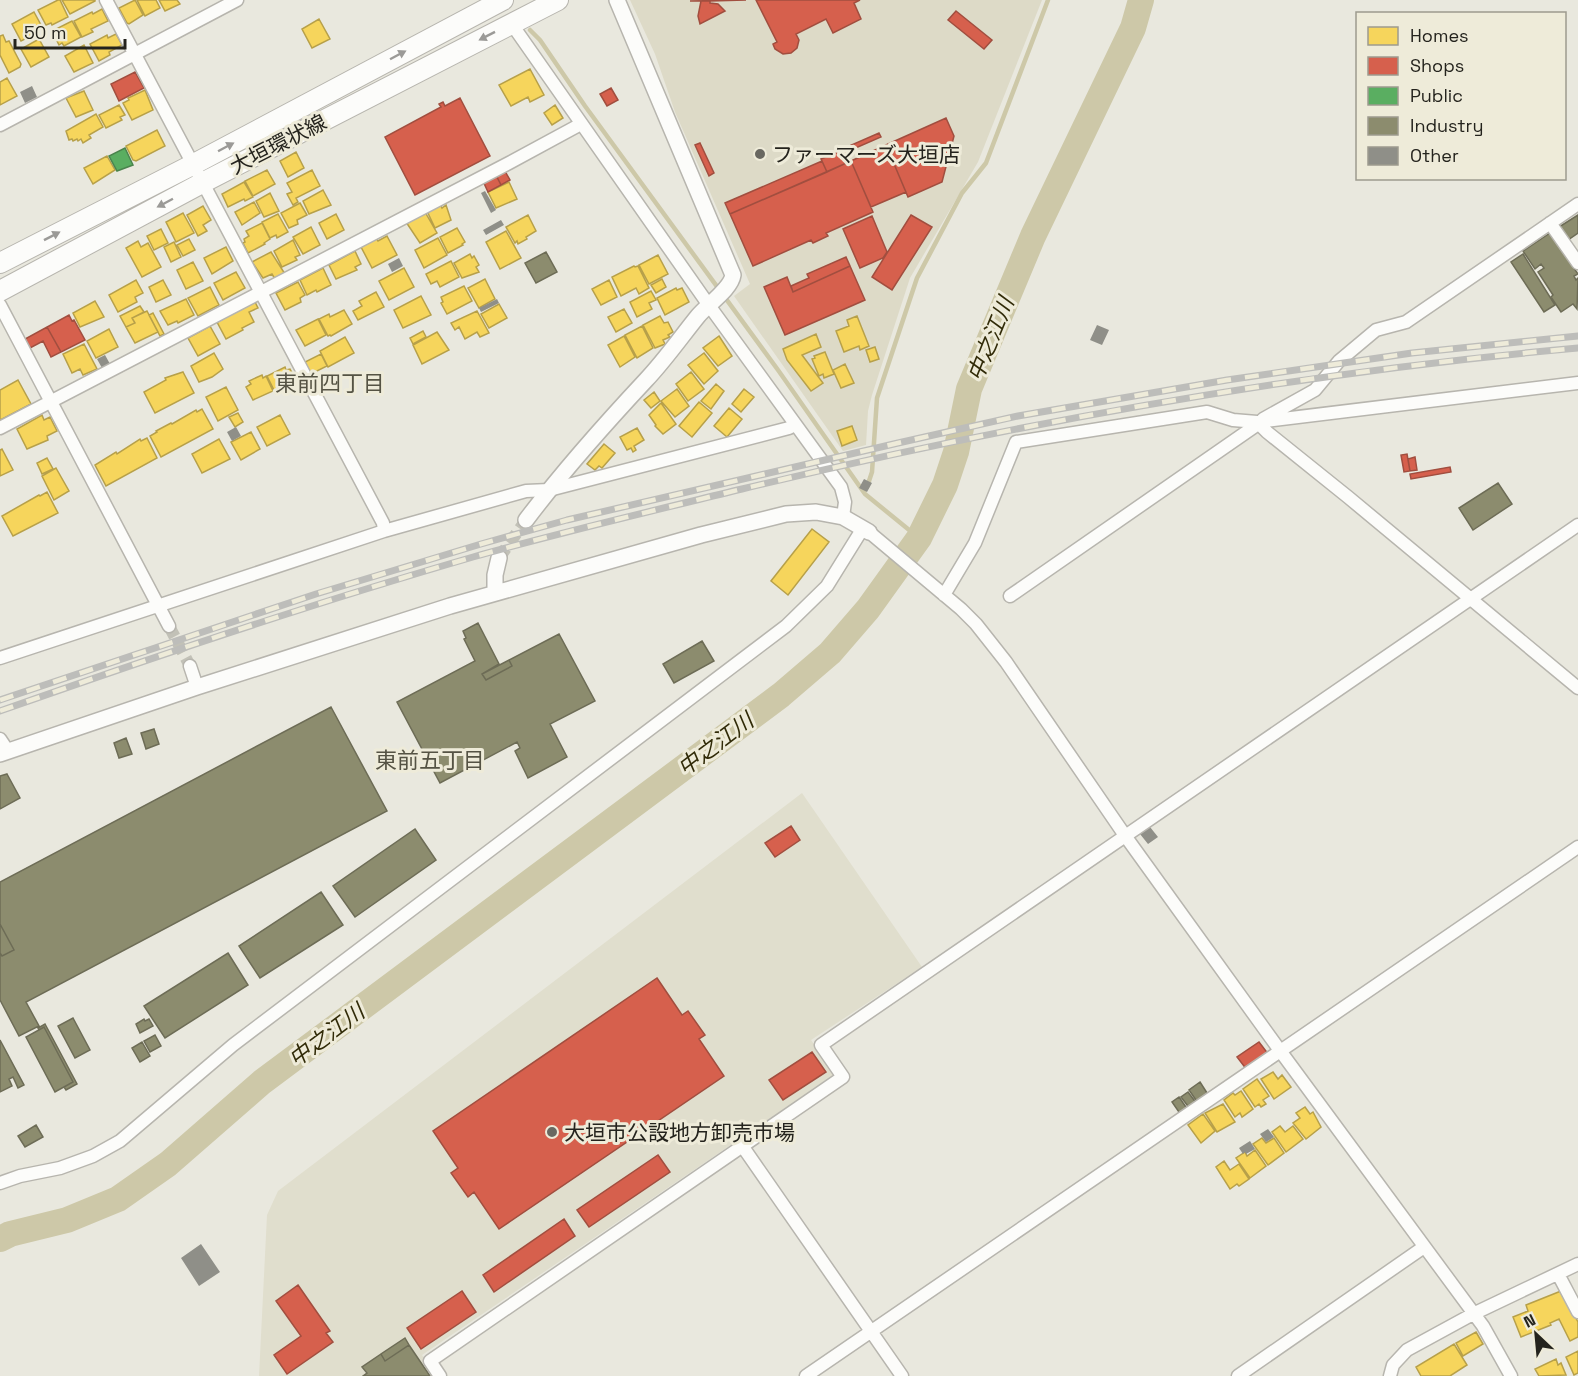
<svg xmlns="http://www.w3.org/2000/svg" width="1578" height="1376" font-family="'Space Grotesk','Noto Sans JP',sans-serif">
	<rect width="100%" height="100%" fill="#e9e8de"/>
	<path fill="#e0decd" d="M802 793 922 967 811 1040 835 1074 422 1355 436 1376H259L267 1215 278 1191Z"/>
	<path fill="#dddac7" d="M630 0H1042L978 162 910 278 872 395 868 411 866 445 843 451 734 296 750 284 675 112 655 54Z"/>
	<path fill="#f6d55c" stroke="#b7a049" stroke-width="1.5" d="M58 0H60L68 17 52 25 51 23 46 25 38 10Z
		M62 0H95V1L70 14Z
		M135 0 143 15 129 24 127 23 119 8Z
		M137 0H156L160 8 145 16Z
		M159 0H177L180 4 165 11Z
		M102 9 108 21 91 29 93 32 82 37 74 21 92 12 93 14Z
		M34 12 41 25 35 28 37 33 21 41 12 24Z
		M319 19 330 39 312 48 302 29Z
		M72 21 81 37 64 46 62 43 59 45 52 31Z
		M116 34 122 45 109 52 110 55 99 61 90 44 107 35 108 38Z
		M3 35 6 42 9 41 21 64 20 67 9 73 0 55V36Z
		M39 39 49 57 31 67 21 49Z
		M84 45 93 63 74 72 65 56Z
		M530 69 544 95 530 102 528 97 511 106 499 85Z
		M7 78 17 96 0 105V82Z
		M145 90 153 110 132 120 123 103 129 100 128 98Z
		M84 91 93 110 76 117 66 98Z
		M119 105 125 115 120 117 122 120 106 128 99 115Z
		M555 105 563 118 552 125 544 113Z
		M96 114 103 127 89 135 91 138 83 143 81 139 78 141 77 139 73 141 72 139 69 140 66 131Z
		M157 130 165 146 136 161 133 160 126 146Z
		M296 152 304 168 288 177 280 161Z
		M107 156 115 170 93 184 84 168Z
		M267 170 275 184 253 196 245 181Z
		M312 170 320 186 296 198 298 202 293 205 287 194 292 192 287 183Z
		M244 182 253 197 245 201 244 199 228 207 222 194Z
		M509 182 517 199 496 208 488 192Z
		M323 190 331 205 309 214 303 201Z
		M270 193 279 211 264 217 256 201Z
		M254 202 260 213 242 225 235 212Z
		M300 203 307 215 297 220 298 224 289 228 281 213Z
		M440 204 442 208 446 205 451 220 435 228 427 211Z
		M203 206 211 220 203 225 207 231 198 236 187 215Z
		M425 212 437 233 420 243 406 222Z
		M183 213 194 233 176 242 166 222Z
		M278 214 288 232 277 238 276 235 270 238 262 222Z
		M336 214 344 230 327 239 319 223Z
		M528 215 536 231 526 237 527 239 518 244 517 241 515 243 506 227Z
		M262 223 270 239 264 243 265 244 248 253 243 243 245 242 244 239 249 236 246 231Z
		M311 227 320 245 303 254 293 237Z
		M457 228 465 242 462 244 463 245 448 253 440 237Z
		M161 229 168 243 154 250 147 236Z
		M506 231 521 258 500 269 486 242Z
		M387 236 397 255 372 268 360 245 376 237 378 241Z
		M438 238 447 255 424 268 415 250Z
		M189 239 195 250 183 256 177 245Z
		M293 240 300 255 295 257 297 260 282 267 274 251Z
		M138 241 141 247 148 243 161 267 142 277 126 248Z
		M174 242 181 257 171 262 164 247Z
		M226 247 233 261 212 274 204 258Z
		M355 251 361 264 355 267 357 270 336 279 329 265Z
		M271 252 285 274 275 279 272 274 263 278 252 262Z
		M470 254 472 258 474 256 479 265 476 267 479 272 462 278 454 263Z
		M658 255 668 274 649 284 639 265Z
		M451 261 459 277 440 287 437 281 431 284 426 274Z
		M193 262 203 281 186 289 177 270Z
		M634 266 635 267 638 266 649 288 639 294 636 288 621 296 612 277Z
		M323 268 331 285 317 292 316 290 307 295 300 280Z
		M404 268 414 287 389 300 379 281Z
		M236 272 245 288 223 300 214 283Z
		M485 279 495 299 479 308 468 288Z
		M662 279 666 287 656 293 651 285Z
		M136 280 143 293 135 297 137 302 118 312 109 295Z
		M163 280 171 295 156 302 149 287Z
		M609 280 617 297 601 305 592 289Z
		M298 282 305 295 300 298 301 302 285 310 276 293Z
		M464 286 472 301 447 314 441 303 443 302 441 297Z
		M210 287 219 305 198 316 188 298Z
		M676 288 677 290 682 288 689 302 665 315 657 298Z
		M651 291 656 300 649 303 652 309 637 317 630 302Z
		M376 292 384 307 358 320 353 311 362 306 359 301Z
		M421 296 431 315 403 328 394 310Z
		M186 299 194 315 178 323 177 321 168 325 160 311Z
		M95 301 104 317 80 327 73 313Z
		M255 302 258 308 249 312 254 322 242 328 243 330 226 339 217 322Z
		M499 304 507 318 489 328 481 314Z
		M140 306 144 312 132 318 135 323 126 327 120 316Z
		M624 309 632 323 616 332 608 317Z
		M344 310 352 324 331 336 330 335 328 336 319 319 329 314 330 317Z
		M147 311 158 332 135 343 126 327 135 323 132 318Z
		M477 311 489 333 480 337 477 332 465 339 459 327 455 330 451 323Z
		M153 313 164 334 160 336 149 315Z
		M660 316 664 323 668 322 673 332 668 335 670 337 663 340 665 344 655 348 643 325Z
		M857 316 869 346 860 350 859 346 844 352 836 331 849 326 847 320Z
		M318 319 326 335 305 346 296 330Z
		M210 326 220 344 198 356 188 338Z
		M642 326 653 348 637 358 625 335Z
		M109 329 118 347 96 358 87 341Z
		M423 331 426 337 413 344 410 338Z
		M437 332 449 350 422 364 413 345Z
		M816 334 821 347 802 355 823 383 811 391 787 360 783 349Z
		M624 336 635 357 620 367 608 345Z
		M719 336 732 356 718 366 703 348Z
		M345 337 354 353 328 367 320 351Z
		M84 344 97 369 83 375 80 369 72 373 63 354Z
		M875 347 879 359 870 362 866 350Z
		M825 352 834 374 824 378 823 374 819 376 812 359 815 358 814 356Z
		M214 353 223 369 212 377 199 382 191 366Z
		M704 353 718 371 704 384 688 365Z
		M321 354 327 366 311 374 305 362Z
		M845 364 854 383 841 388 833 370Z
		M285 367 286 370 290 369 294 376 291 379 292 381 283 385 285 390 276 394 267 376Z
		M183 372 194 393 155 413 144 392 166 380 165 378Z
		M691 372 704 389 688 401 676 384Z
		M262 375 263 378 266 376 273 391 253 400 246 387 251 384 249 381Z
		M18 380 31 404 0 420V390Z
		M716 384 724 391 711 409 701 401Z
		M226 387 238 410 218 421 206 397Z
		M677 389 689 406 675 417 661 401Z
		M744 389 754 397 741 412 732 404Z
		M654 392 660 401 651 408 644 400Z
		M699 402 712 413 692 437 679 426Z
		M661 403 676 424 663 434 655 426 656 425 649 415Z
		M729 408 742 419 727 437 714 426Z
		M202 409 213 429 161 457 150 436 157 432 156 431 171 423 172 424 196 410 197 412Z
		M238 413 243 422 235 427 229 417Z
		M42 415 44 420 50 417 57 431 47 436 48 440 27 449 17 429Z
		M280 415 290 434 267 446 257 427Z
		M852 426 857 440 842 446 837 431Z
		M637 428 644 440 634 446 636 450 633 452 631 448 627 450 620 437Z
		M251 432 260 449 241 460 231 442Z
		M147 438 157 458 106 486 95 465 116 452 117 454 140 439 141 441Z
		M219 439 230 459 202 473 192 454Z
		M604 444 615 453 602 468 599 466 595 470 587 464Z
		M2 449 13 470 0 476V450Z
		M47 458 53 469 42 474 37 463Z
		M56 468 69 491 54 500 42 476Z
		M47 492 58 513 13 536 2 516 39 495 40 496Z
		M812 529 829 542 788 595 771 581Z
		M1273 1072 1278 1079 1282 1075 1291 1087 1274 1099 1261 1079Z
		M1257 1079 1269 1096 1263 1100 1266 1104 1261 1107 1259 1104 1255 1107 1243 1089Z
		M1241 1091 1253 1109 1242 1117 1240 1113 1235 1117 1224 1100 1233 1093 1235 1095Z
		M1223 1104 1235 1122 1217 1132 1205 1113Z
		M1305 1107 1310 1114 1313 1112 1321 1127 1306 1139 1293 1123 1300 1118 1296 1113Z
		M1203 1114 1215 1131 1201 1143 1188 1125Z
		M1280 1126 1285 1132 1293 1126 1303 1139 1286 1152 1272 1132Z
		M1262 1138 1266 1143 1274 1138 1284 1153 1268 1165 1253 1144Z
		M1255 1150 1266 1166 1250 1178 1236 1158 1245 1152 1247 1156Z
		M1224 1161 1230 1170 1239 1164 1249 1179 1239 1186 1237 1184 1230 1189 1216 1167Z
		M1561 1291 1578 1322V1337L1570 1341 1559 1319 1550 1323 1551 1325 1521 1337 1513 1317 1528 1311 1526 1305Z
		M1476 1332 1483 1344 1463 1356 1456 1343Z
		M1454 1344 1467 1365 1450 1376H1421L1416 1367Z
		M1578 1351V1373L1574 1375 1566 1357Z
		M1556 1359 1558 1365 1561 1363 1566 1375 1539 1376 1535 1369Z"/>
	<path fill="#d6604d" stroke="#a14e3f" stroke-width="1.5" d="M746 0 710 1V3L718 4 725 11 700 24 698 16 701 1H690Z
		M756 0H860L854 3 861 19 833 33 826 19 796 34 799 40 797 48 791 53 783 54 775 49 773 44 777 42Z
		M956 11 992 40 984 49 948 20Z
		M135 72 144 88 119 101 111 84Z
		M611 88 618 100 607 106 600 94Z
		M460 98 490 156 415 195 385 137 441 107 439 104 443 102 445 106Z
		M946 118 954 136 942 182 908 197 886 145Z
		M879 133 881 137 851 150 849 146Z
		M700 143 714 173 709 176 695 145Z
		M886 145 906 192 871 207 851 161Z
		M845 149 851 161 827 172 821 159Z
		M822 161 827 172 730 214 725 203Z
		M851 161 873 212 826 233 828 236 813 243 811 240 753 266 730 214Z
		M503 171 506 173 510 180 501 185 496 175Z
		M496 175 501 185 488 192 483 181Z
		M911 215 932 227 892 290 872 277Z
		M872 216 887 252 883 258 860 268 843 229Z
		M846 257 850 266 793 292 791 286 809 278 807 274Z
		M850 266 865 300 785 335 764 287 787 277 793 292Z
		M69 315 72 321 74 320 85 340 61 352 47 327Z
		M47 327 61 352 51 357 43 341 30 348 25 339Z
		M1407 454 1410 471 1404 472 1401 455Z
		M1415 457 1417 470 1410 471 1408 459Z
		M1450 467 1451 472 1411 479 1410 474Z
		M791 826 800 840 775 857 765 843Z
		M657 978 682 1015 688 1011 705 1035 699 1039 724 1076 499 1229 474 1192 468 1197 451 1173 458 1168 433 1131Z
		M1259 1042 1269 1055 1247 1070 1237 1057Z
		M812 1052 826 1072 783 1100 769 1080Z
		M658 1155 670 1172 589 1227 577 1210Z
		M564 1219 575 1236 494 1292 483 1275Z
		M298 1285 330 1331 326 1333 333 1342 287 1374 274 1355 301 1336 276 1301Z
		M462 1291 476 1312 421 1349 407 1328Z"/>
	<path fill="#5aae61" stroke="#4a844d" stroke-width="1.5" d="M125 148 133 165 117 171 109 156Z"/>
	<path fill="#8c8c6e" stroke="#6d6c56" stroke-width="1.5" d="M1578 215V233L1568 240 1559 227Z
		M1550 233 1578 274 1574 276 1576 280 1578 278 1577 309 1573 304 1561 312 1551 297 1553 295 1538 272 1544 268 1541 264 1535 269 1523 251Z
		M546 252 557 272 536 283 525 263Z
		M1523 254 1555 305 1544 312 1511 262Z
		M1498 483 1512 504 1473 530 1459 508Z
		M478 623 499 664 482 674 486 680 512 666 509 660 559 634 595 701 550 724 567 757 528 778 515 751 520 748 517 742 440 783 397 702 475 661 464 639 466 638 463 631Z
		M702 641 714 661 674 683 663 664Z
		M509 660 512 666 486 680 482 674Z
		M331 707 387 811 26 1002 39 1026 19 1036 0 1000V953L2 956 14 950 0 924V882Z
		M154 729 159 744 146 749 141 733Z
		M126 738 132 754 119 758 114 743Z
		M7 774 20 798 0 809V776Z
		M415 829 436 860 355 917 333 886Z
		M321 892 343 925 260 978 239 946Z
		M0 924 14 950 2 956 0 953Z
		M228 953 248 985 165 1038 144 1006Z
		M73 1018 90 1050 75 1058 58 1026Z
		M144 1019 145 1021 149 1019 153 1026 140 1033 136 1024Z
		M45 1024 77 1084 66 1090 64 1087 73 1082 44 1027 39 1030 38 1028Z
		M44 1027 73 1082 55 1092 26 1037Z
		M155 1035 161 1046 150 1052 144 1041Z
		M0 1040 24 1085 18 1088 13 1077 9 1079 12 1086 0 1092Z
		M142 1042 150 1056 140 1062 132 1048Z
		M1200 1082 1209 1096 1198 1103 1189 1090Z
		M1188 1092 1197 1104 1190 1109 1181 1097Z
		M1179 1097 1188 1110 1181 1115 1172 1102Z
		M36 1125 43 1137 25 1147 18 1136Z
		M405 1338 409 1345 385 1361 381 1354Z
		M409 1345 430 1376H363L367 1373 362 1367 381 1354 385 1361Z"/>
	<g fill="none" stroke-linecap="round" stroke-linejoin="round">
		<path stroke="#cdc8a8" stroke-width="4.5" d="M530 30 540 40 585 106 778 370 865 494 919 538
			M867 487 872 472 877 398 917 278 962 193 986 163 1048 0"/>
		<path stroke="#cdc8a8" stroke-width="26" d="M0 1239 10 1234 67 1220 118 1199 168 1164 262 1082 781 695 830 653 868 609 919 538 945 485 956 452 969 389 1033 236 1133 28 1141 0"/>
	</g>
	<path fill="#8f8f88" d="M32 86 37 97 25 103 20 92Z
		M485 191 496 210 491 213 481 193Z
		M501 220 504 225 486 235 483 230Z
		M399 258 403 266 392 272 388 264Z
		M497 299 499 303 481 312 479 308Z
		M1097 325 1109 330 1102 345 1090 340Z
		M105 355 110 364 102 368 97 359Z
		M236 427 241 436 232 441 227 432Z
		M864 479 872 483 867 492 859 488Z
		M1150 827 1158 837 1148 844 1140 834Z
		M1268 1129 1274 1137 1266 1142 1260 1134Z
		M1250 1141 1255 1149 1246 1154 1245 1152 1243 1154 1239 1148Z
		M201 1244 220 1272 199 1286 181 1258Z"/>
	<g fill="none" stroke-linecap="round" stroke-linejoin="round">
		<path stroke="#c2c1b7" stroke-width="12" stroke-dasharray="12 6" stroke-linecap="butt" d="M499 558 526 520
			M169 626 190 666"/>
		<g stroke="#b7b5ae" stroke-width="15">
			<path id="minor" d="M106 0 383 523 384 531
				M511 23 708 304 841 487 845 502 843 517
				M0 125 237 0
				M1550 223 1578 263
				M0 305 169 626
				M1263 419 1315 390 1339 361 1376 330 1406 322 1578 204
				M1257 422 1267 432 1348 497 1578 688
				M0 428 509 163 581 124
				M869 532 961 609 976 624 1006 662 1126 837 1281 1052 1483 1326 1511 1376
				M944 595 975 543 1016 442 1207 412 1233 420 1257 422 1578 383
				M1010 596 1258 424
				M0 658 384 531 526 491 549 490 789 428 795 425
				M190 666 197 687
				M0 739 8 751
				M743 1147 902 1376
				M0 1183 20 1176 60 1168 93 1156 120 1141 233 1045 786 626 827 586 863 528
				M1558 1274 1578 1312
				M440 1376 430 1361 843 1077 821 1045 1578 525
				M806 1376 1578 847
				M1238 1376 1424 1247
				M1390 1376 1393 1365 1407 1350 1473 1314 1578 1264"/>
		</g>
		<g stroke="#b7b5ae" stroke-width="18">
			<path id="tertiary" d="M526 520C563 471 604 425 646 380 665 360 681 337 698 316 708 304 731 289 733 275L617 0
				M495 592V575L499 558
				M0 754 197 687 450 606 701 535 786 514 816 512 843 517 869 532"/>
		</g>
		<g stroke="#b7b5ae" stroke-width="22">
			<path id="primary" d="M0 263 194 164 503 0
				M0 291 202 183 558 0"/>
		</g>
		<use href="#minor" stroke="#fcfcfa" stroke-width="12"/>
		<use href="#tertiary" stroke="#fcfcfa" stroke-width="15"/>
		<use href="#primary" stroke="#fcfcfa" stroke-width="20"/>
		<g stroke="#bdbdba" stroke-width="7">
			<path id="rail" d="M0 700 316 594 481 544 567 520 898 443 1018 416 1227 380 1412 353 1578 336
				M0 711C156 656 314 603 473 557 562 532 652 511 742 489 1017 423 1296 373 1578 348"/>
		</g>
		<use href="#rail" stroke="#eeebd9" stroke-width="4.5" stroke-dasharray="14" stroke-linecap="butt"/>
	</g>
	<defs><path id="oneway-solid" d="M-6-.8H1V-3.2L6.5 0L1 3.2V.8H-6Z" transform="scale(1.5)"/></defs>
	<g fill="#9b9a97">
		<use href="#oneway-solid" transform="translate(487 36) rotate(153)"/>
		<use href="#oneway-solid" transform="translate(398 55) rotate(-28)"/>
		<use href="#oneway-solid" transform="translate(226 147) rotate(-28)"/>
		<use href="#oneway-solid" transform="translate(165 203) rotate(152)"/>
		<use href="#oneway-solid" transform="translate(52 236) rotate(-27)"/>
	</g>
	<g fill="#696861" stroke="#eeebd9" stroke-width="2">
		<circle cx="760" cy="154" r="6"/>
		<circle cx="552" cy="1132" r="6"/>
	</g>
	<g text-anchor="middle" dominant-baseline="central" stroke-width="6" stroke-linejoin="round" paint-order="stroke">
		<g font-size="21" fill="#24231d" stroke="#eeebd9">
			<text transform="translate(278 144) rotate(-27)">大垣環状線</text>
		</g>
		<g font-size="21" fill="#24231d" stroke="#eeebd9" text-anchor="start">
			<text x="772" y="154">ファーマーズ大垣店</text>
			<text x="564" y="1132">大垣市公設地方卸売市場</text>
		</g>
		<g font-size="22" font-style="italic" fill="#312b08" stroke="#eeebd9">
			<text transform="translate(990 339) rotate(-68)">中之江川</text>
			<text transform="translate(715 744) rotate(-37)">中之江川</text>
			<text transform="translate(326 1035) rotate(-37)">中之江川</text>
		</g>
		<g font-size="22" fill="#555344" stroke="#eeebd9">
			<text x="330" y="383">東前四丁目</text>
			<text x="430" y="760">東前五丁目</text>
		</g>
	</g>
	<rect x="1356" y="12" width="210" height="168" fill="#eeebd9" stroke="#9d9b8e" stroke-width="1.5"/>
	<rect x="1368" y="27" width="30" height="18" fill="#f6d55c" stroke="#9d9b8e" stroke-width="1.5"/>
	<text x="1410" y="42" font-size="18" fill="#24231d">Homes</text>
	<rect x="1368" y="57" width="30" height="18" fill="#d6604d" stroke="#9d9b8e" stroke-width="1.5"/>
	<text x="1410" y="72" font-size="18" fill="#24231d">Shops</text>
	<rect x="1368" y="87" width="30" height="18" fill="#5aae61" stroke="#9d9b8e" stroke-width="1.5"/>
	<text x="1410" y="102" font-size="18" fill="#24231d">Public</text>
	<rect x="1368" y="117" width="30" height="18" fill="#8c8c6e" stroke="#9d9b8e" stroke-width="1.5"/>
	<text x="1410" y="132" font-size="18" fill="#24231d">Industry</text>
	<rect x="1368" y="147" width="30" height="18" fill="#8f8f88" stroke="#9d9b8e" stroke-width="1.5"/>
	<text x="1410" y="162" font-size="18" fill="#24231d">Other</text>
	<g transform="translate(1536 1334) rotate(334)" stroke="#eeebd9" stroke-width="4.5" paint-order="stroke">
	<path d="M0-4.5L10 22L0 15L-10 22Z" fill="#24231d"/>
	<text y="-9" font-size="16" font-weight="bold" text-anchor="middle" fill="#24231d">N</text>
	</g>
	<path d="M15 39v9h110v-9" fill="none" stroke="#24231d" stroke-width="3"/>
	<text x="24" y="39" font-size="18" fill="#24231d" stroke="#eeebd9" stroke-width="4.5" paint-order="stroke">50 m</text>
</svg>
